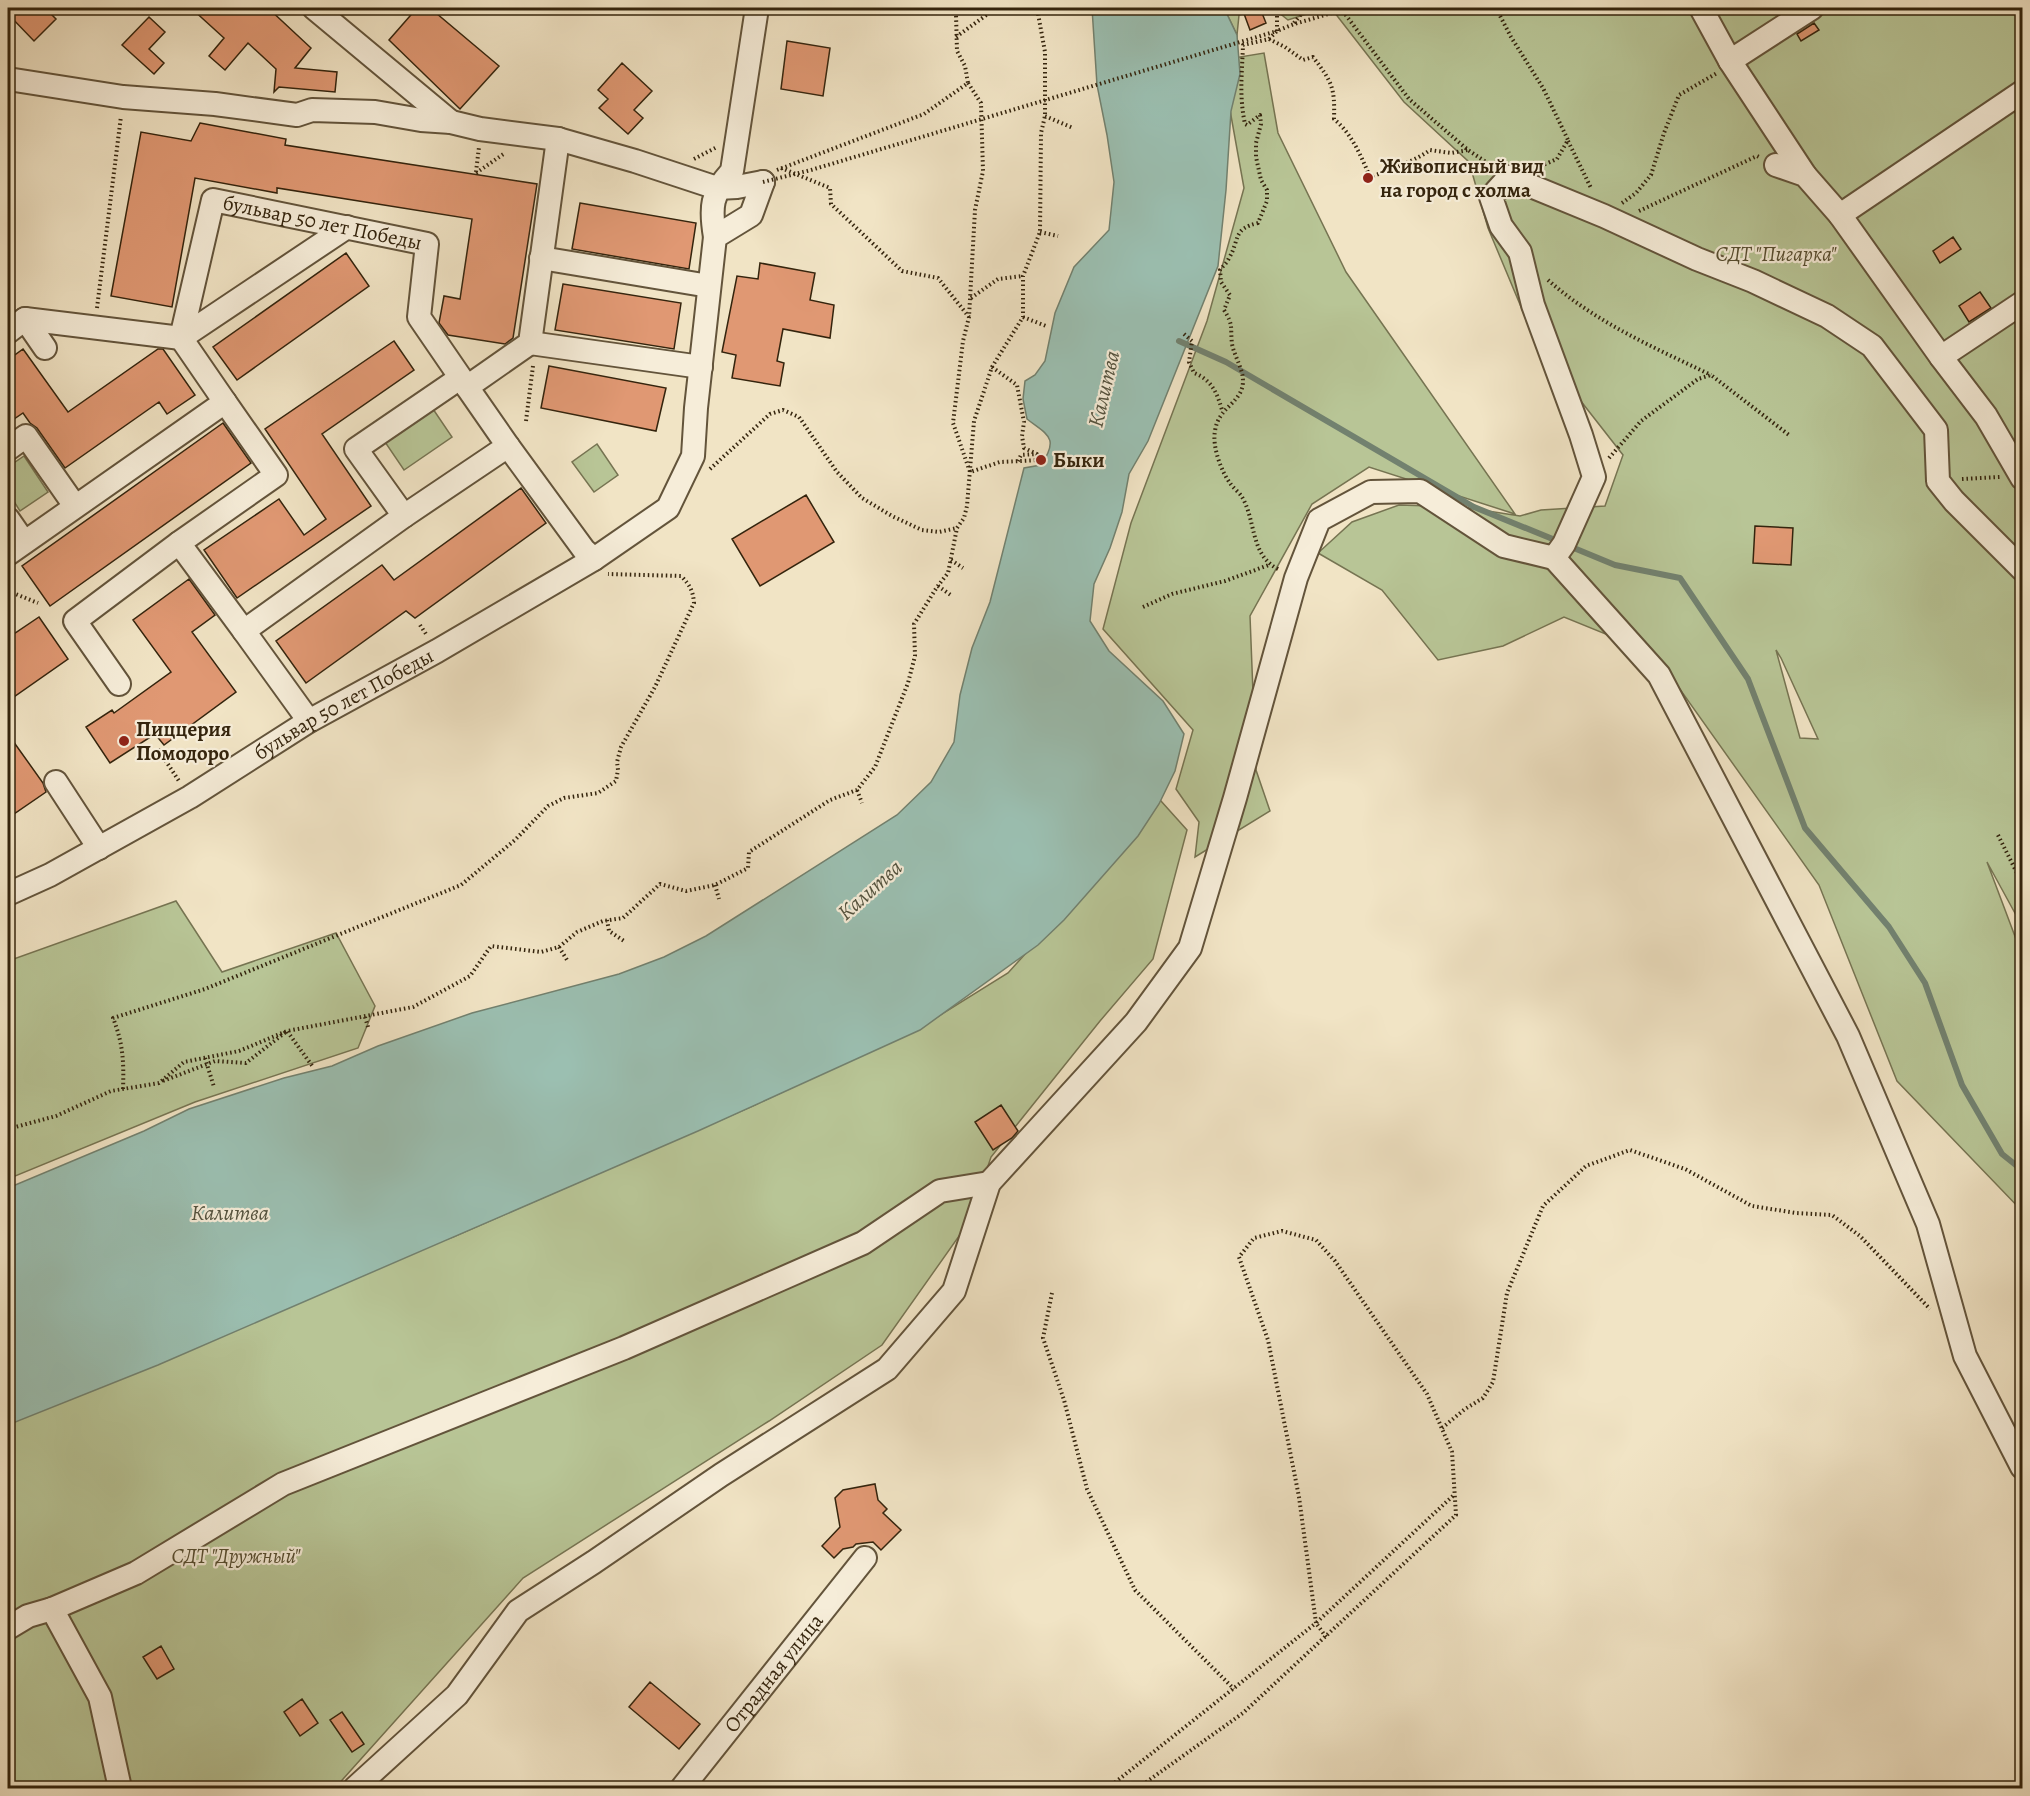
<svg xmlns="http://www.w3.org/2000/svg" width="2030" height="1796" font-family="Alegreya,serif">
	<rect width="100%" height="100%" fill="#f1e4c5"/>
	<filter id="stains"><feTurbulence type="fractalNoise" baseFrequency=".00333" numOctaves="4"/><feColorMatrix values="0 0 0 0 .2 0 0 0 0 .09 0 0 0 0 .02 0 0 0 .5 -.17"/></filter>
	<radialGradient id="worn" r=".72"><stop offset=".6" stop-color="#630" stop-opacity="0"/><stop offset="1" stop-color="#630" stop-opacity=".3"/></radialGradient>
	<path fill="#b8c596" stroke="#767452" stroke-width="1.5" fill-rule="evenodd" d="M1224 8H1267L1239 15 1237 35Z
		M1273 8H1326L1288 20Z
		M1331 8H2022V926L1987 862 2022 955V1070L2017 1078 2022 1089V1211L1897 1081 1819 885 1655 654 1564 617 1503 646 1438 660 1382 590 1318 553 1352 522 1399 505 1462 507 1520 516 1541 510 1605 506 1623 455 1537 345 1488 228 1469 162 1404 102ZM1776 650 1781 658 1818 739 1800 738Z
		M1264 53 1278 133 1346 272 1515 514 1369 467 1312 504 1250 616 1256 770 1270 811 1195 857 1199 822 1176 789 1193 730 1103 629 1131 523 1207 321 1244 188 1221 60Z
		M433 409 452 437 404 470 385 442Z
		M597 444 618 475 594 492 572 462Z
		M24 456 48 492 20 511 8 492V467Z
		M1152 791 1187 830 1153 959 1100 1021 991 1157 969 1222 882 1345 769 1421 523 1578 335 1788H8V1406L276 1298 453 1237 755 1105 921 1027 1008 973 1121 848Z
		M176 901 222 972 336 933 375 1006 358 1048 195 1102 8 1179V961Z"/>
	<path fill="#9bbfb1" stroke="#72816f" stroke-width="1.5" d="M1092 8H1224L1237 35 1240 74 1231 111 1226 190 1218 266 1148 441 1129 474 1122 512 1110 548 1094 584 1090 621 1109 651 1163 701 1184 734 1175 771 1159 804 1138 836 1064 920 1038 945 920 1030 698 1131 158 1365 8 1425V1188L144 1131 189 1109 284 1078 332 1066 378 1046 472 1013 619 974 664 957 706 936 897 815 931 782 954 742 960 695 972 648 990 602 1024 468 1041 465C1060 437 1047 435 1027 419L1023 399 1025 381 1035 375 1045 361 1055 313 1074 267 1109 230 1114 182 1107 135 1097 85Z"/>
	<g fill="none" stroke-linecap="round" stroke-linejoin="round">
		<path stroke="#72816f" stroke-width="6" d="M1179 341 1226 362 1474 507 1560 542
			M1569 546 1615 565 1680 578 1748 679 1805 828 1889 927 1925 983 1962 1085 2002 1154 2022 1170"/>
	</g>
	<path fill="#e09873" stroke="#34240d" stroke-width="1.5" d="M8 8H45L56 19 34 41 8 14Z
		M191 8H268L311 48 295 68 337 72 335 92 279 87 274 92 276 69 248 43 225 70 209 56 224 38Z
		M417 8H430L499 66 460 109 389 40Z
		M1253 8H1260L1266 23 1250 30 1243 11Z
		M149 17 165 32 149 49 164 63 154 74 122 45Z
		M1814 23 1819 30 1801 41 1797 34Z
		M787 41 830 48 823 96 781 89Z
		M622 63 652 91 634 110 643 118 628 134 599 108 608 99 598 90Z
		M200 123 286 139 285 145 537 184 513 338 505 344 448 335 439 323 444 296 460 299 472 219 277 188V193L195 178 172 307 111 296 141 132 191 141Z
		M580 203 696 223 689 269 572 249Z
		M1953 237 1961 249 1940 263 1933 251Z
		M346 253 369 286 237 380 213 347Z
		M760 263 815 273 810 300 834 305 830 338 783 329 777 361 784 363 780 386 732 378 736 355 722 352 737 276 758 279Z
		M563 284 681 303 674 349 555 330Z
		M1980 292 1991 308 1969 322 1959 306Z
		M394 341 414 370 322 434 371 506 237 598 204 550 279 499 304 535 326 519 265 429Z
		M23 349 68 412 158 349H163L195 395 167 414 159 402 65 468 37 428 30 423 23 413 8 423V360Z
		M549 366 666 388 656 431 541 408Z
		M223 423 251 463 50 606 22 566Z
		M521 488 546 523 415 618 406 611 306 683 276 641 382 565 394 580Z
		M806 495 834 542 760 586 732 539Z
		M1755 526 1793 528 1791 565 1753 563Z
		M189 579 215 615 192 632 236 692 164 745 155 734 110 763 86 727 112 710 114 713 171 672 133 620Z
		M39 617 68 659 8 701V638Z
		M8 734 43 783 46 792 8 818Z
		M1001 1105 1018 1131 1012 1138 993 1150 975 1122Z
		M875 1484 878 1500 887 1509 883 1513 901 1530 881 1550 873 1542 856 1544 853 1547 843 1549 834 1558 822 1546 840 1527 835 1498 843 1490Z
		M161 1646 174 1669 157 1679 143 1657Z
		M650 1682 700 1724 679 1749 629 1707Z
		M302 1699 318 1723 300 1736 284 1712Z
		M342 1712 364 1744 352 1752 330 1720Z"/>
	<g fill="none" stroke-linecap="round" stroke-linejoin="round">
		<g stroke="#63543b" stroke-width="26">
			<g id="minor">
				<path d="M314 8 451 122"/>
				<path d="M1701 8 1730 61 1805 175"/>
				<path d="M1730 61 1812 8"/>
				<path d="M8 79 123 97 215 104 297 115 312 110 375 112 421 120 451 122 480 129 558 139 635 161 717 188 737 187 763 182"/>
				<path d="M1776 165 1805 175 1840 215 1941 357 1986 416 2022 478"/>
				<path d="M1840 215 2022 92"/>
				<path d="M715 237C710 207 711 194 732 171L757 8"/>
				<path d="M541 258 709 286"/>
				<path d="M25 319 45 348"/>
				<path d="M8 332 25 319 181 338 347 227"/>
				<path d="M530 343 701 367"/>
				<path d="M1941 357 2022 303"/>
				<path d="M225 402 276 475 179 543 244 631 404 516 508 446 467 387"/>
				<path d="M508 446 584 550 594 559"/>
				<path d="M8 449 26 436 75 506"/>
				<path d="M404 516 356 449 460 378"/>
				<path d="M8 519 24 542"/>
				<path id="s1" d="M8 554 225 402 181 338 213 200 427 244 419 317 467 387 530 343 558 139"/>
				<path d="M1554 558 1659 675 1848 1036 1928 1224 1965 1356 2022 1467"/>
				<path d="M244 631 309 721"/>
				<path d="M119 684 75 621 179 543"/>
				<path d="M56 782 99 848"/>
				<path id="s2" d="M8 894 50 875 190 797 309 721 437 651 594 559 668 508 693 456 696 408 715 237 751 215 763 182"/>
				<path d="M52 1609 100 1697 120 1788"/>
				<path d="M8 1628 28 1616 52 1609 136 1573 283 1484 624 1348 863 1243 940 1191 989 1183"/>
				<path d="M355 1788 457 1695 518 1611 594 1562 721 1475 887 1369 954 1291 989 1183 1136 1022 1190 948 1235 798 1296 578 1319 520 1371 492 1420 491 1504 546 1554 558 1564 544 1594 477 1581 435 1533 305 1520 252 1501 226 1491 197 1509 177 1604 216 1697 259 1753 281 1827 316 1872 346 1936 430 1938 481 1954 501 2022 569"/>
				<path id="s3" d="M682 1788 865 1558"/>
			</g>
		</g>
		<path stroke="#34240d" stroke-width="4" stroke-dasharray="1.5 3" stroke-linecap="butt" d="M1326 8 1339 11
			M1496 8 1511 37 1543 88 1568 140 1557 159 1536 168
			M1294 23 1306 8
			M1277 31V8
			M956 37 996 8
			M1269 39 1285 47 1303 60 1313 57C1332 82 1335 87 1334 119 1352 134 1361 156 1370 177
			M968 83 981 103 983 171 975 210 969 317 963 341 953 423 970 472 1000 462 1041 460
			M1045 116 1073 128
			M1568 141 1591 188
			M694 159 717 147
			M781 168 830 188 831 204 902 271 938 278 969 317
			M777 170 924 114 968 83 965 66 957 51 956 14 957 8
			M476 172 479 147
			M476 173 505 153
			M1369 178C1389 169 1412 163 1430 150L1451 153 1468 150
			M1622 203 1636 193 1651 175 1664 133 1679 95 1717 73
			M1639 211 1757 156 1759 157
			M1040 232 1058 236
			M1548 280C1595 322 1655 348 1711 375
			M971 298 998 279 1023 276
			M97 308 121 116
			M1023 317 1046 326
			M1184 334 1192 341 1189 362 1194 373C1212 380 1217 393 1222 410
			M992 367 1017 385 1024 422 1022 436 1024 448 1037 454 1021 455 1018 461
			M526 421 533 366
			M1609 458 1641 421 1698 379 1711 375 1789 435
			M710 469 770 414 783 410 799 417 837 472 862 498 892 516 922 530 939 532 957 528
			M1962 479 2000 477
			M951 560 963 568
			M1278 569C1250 555 1256 520 1242 497 1239 492 1233 488 1230 483 1221 471 1212 446 1215 431 1218 411 1232 407 1240 393 1249 376 1235 360 1232 344 1230 327 1234 326 1224 310L1230 295 1221 282 1220 270C1223 266 1227 263 1229 258 1240 240 1232 229 1258 223L1267 201V190L1261 180 1256 157V143L1261 124 1260 115 1247 125 1245 124C1239 96 1242 74 1243 45L1269 39 1277 31 1294 24 1342 10 1409 99 1468 150 1492 166
			M938 586 952 596
			M8 591 38 603
			M1143 607 1172 594 1225 581 1269 565
			M420 625 426 634
			M158 749 179 781
			M857 790 862 803
			M1998 835 2022 883
			M715 885 719 899
			M607 920 609 931 624 941
			M559 947 567 960
			M365 1017 368 1027
			M205 1058 214 1087
			M163 1081 215 1061 246 1063 287 1031 313 1067
			M123 1089C124 1062 123 1043 113 1018L205 989 461 885 515 840 548 806 564 798 598 793 616 781 618 770 617 762 621 747 655 687 694 603C693 591 690 585 681 576L608 574
			M8 1129 56 1116 111 1091 159 1083 184 1062 239 1051 287 1031 413 1007 470 976 491 946 541 952 559 947 577 932 603 921 623 918 660 884 686 891 715 885 748 868 749 852 830 800 857 790 875 767 908 683 915 656 914 624 937 587 948 573 957 528 964 518 967 506 974 421 992 367 1023 317V276L1040 232 1041 133 1045 116V52L1037 8
			M8 1172 10 1173
			M1052 1293 1043 1338 1064 1400 1087 1489 1135 1590 1234 1689
			M1442 1428 1465 1409 1483 1398 1493 1382 1507 1293 1543 1206 1586 1166 1630 1150 1685 1169 1752 1206 1796 1213 1832 1215 1860 1236 1930 1309
			M1326 1637 1316 1623 1455 1494
			M1108 1788 1316 1623 1299 1497 1268 1340 1239 1257 1254 1238 1282 1231 1316 1240 1335 1261 1427 1394 1452 1452 1456 1515 1243 1713 1138 1788"/>
		<use href="#minor" stroke="#f6edd9" stroke-width="22"/>
		<path stroke="#34240d" stroke-width="4" stroke-dasharray="1.5 3" stroke-linecap="butt" d="M763 182 811 170 1277 31"/>
	</g>
	<g fill="#8f2418" stroke="#f6edd9" stroke-width="2">
		<circle cx="1368" cy="178" r="6"/>
		<circle cx="1041" cy="460" r="6"/>
		<circle cx="124" cy="741" r="6"/>
	</g>
	<g text-anchor="middle" dominant-baseline="central" stroke-width="4.5" stroke-linejoin="round" paint-order="stroke">
		<g font-size="21" font-weight="bold" fill="#34240d" stroke="#f6edd9" text-anchor="start">
			<text x="1380" y="166">Живописный вид<tspan x="1380" dy="24">на город с холма</tspan></text>
			<text x="1053" y="460">Быки</text>
			<text x="136" y="729">Пиццерия<tspan x="136" dy="24">Помодоро</tspan></text>
		</g>
		<g font-size="21" fill="#34240d" stroke="#f6edd9">
			<text stroke="none"><textPath href="#s1" startOffset="596">бульвар 50 лет Победы</textPath></text>
			<text stroke="none"><textPath href="#s2" startOffset="386">бульвар 50 лет Победы</textPath></text>
			<text stroke="none"><textPath href="#s3" startOffset="147">Отрадная улица</textPath></text>
		</g>
		<g font-size="21" font-style="italic" fill="#554c2f" stroke="#f6edd9">
			<text x="1776" y="254">СДТ "Пигарка"</text>
			<text x="236" y="1556">СДТ "Дружный"</text>
		</g>
		<g font-size="22" font-style="italic" fill="#53523e" stroke="#f6edd9">
			<text transform="translate(1104 389) rotate(-77)">Калитва</text>
			<text transform="translate(870 890) rotate(-42)">Калитва</text>
			<text x="230" y="1213">Калитва</text>
		</g>
	</g>
	<rect width="2030" height="1796" fill="none" stroke="#f1e4c5" stroke-width="30"/>
	<rect x="9" y="9" width="2012" height="1778" fill="none" stroke="#34240d" stroke-width="3"/>
	<rect x="15" y="15" width="2000" height="1766" fill="none" stroke="#34240d" stroke-width="1.5"/>
	<rect width="100%" height="100%" filter="url(#stains)"/>
	<rect width="100%" height="100%" fill="url(#worn)"/>
</svg>
